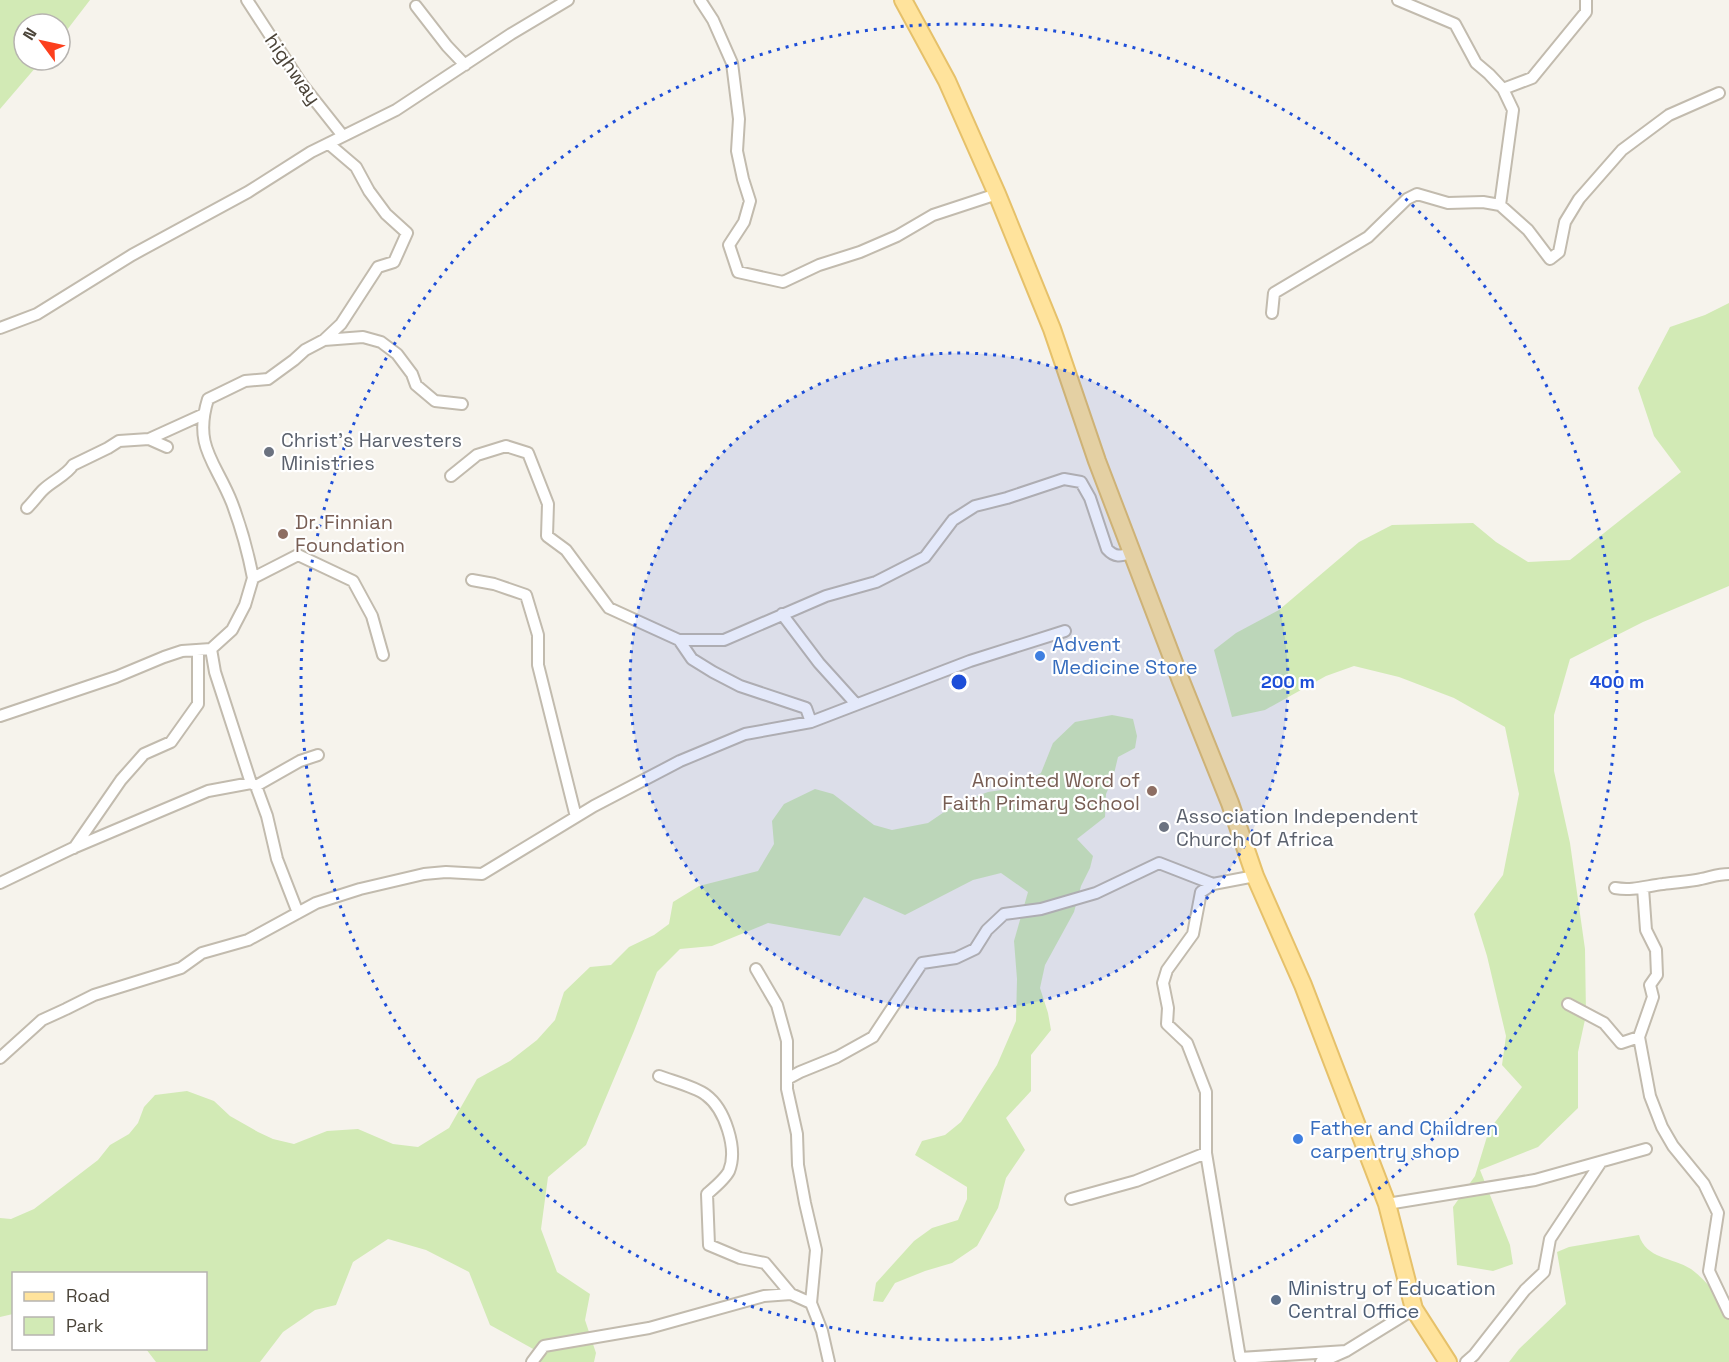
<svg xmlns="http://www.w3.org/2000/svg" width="1729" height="1362" font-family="'Space Grotesk',sans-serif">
	<rect width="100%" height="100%" fill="#f6f3ec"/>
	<path fill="#d2eab5" d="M0 0H90L60 39V24H24V60H42L0 109Z
		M1729 303V586L1643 622 1570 659 1554 715V771L1570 843 1585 949 1586 1015 1578 1052V1108L1538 1147 1480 1170 1510 1245 1513 1264 1493 1271 1457 1265 1453 1207 1475 1176 1489 1130 1522 1087 1502 1065 1506 1036 1487 956 1474 914 1503 875 1519 794 1505 727 1454 698 1399 677 1354 666 1326 676 1265 710 1232 717 1214 650 1236 633 1279 610 1359 542 1392 525 1473 523 1496 542 1528 562 1570 560 1681 472 1654 436 1638 388 1670 327 1705 315Z
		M1112 715 1133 719 1137 736 1135 748 1118 757 1113 778 1106 794 1105 817 1077 839 1093 856 1090 868 1081 886 1074 912 1045 965 1040 988 1048 1013 1051 1030 1031 1055V1091L1006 1118 1025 1150 1006 1178 998 1208 977 1246 952 1263 925 1271 895 1283 883 1302 873 1301 876 1283 914 1241 932 1228 958 1220 967 1199V1187L915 1155 922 1141 945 1135 961 1122 997 1065 1016 1021 1017 979 1014 941 1028 892 1001 873 973 880 905 915 864 897 840 936 768 923 712 946 680 949 657 972 634 1031 586 1145 548 1177 541 1229 557 1272 590 1294 585 1320 596 1353 594 1362H536L535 1350 490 1325 469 1272 426 1250 388 1239 353 1262 336 1305 315 1310 283 1332 260 1362H156L146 1349 206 1348V1274H14L13 1314 0 1317V1218L11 1219 34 1209 98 1160 110 1145 129 1134 138 1123 144 1107 155 1095 187 1091 214 1101 230 1116 258 1132 273 1139 294 1144 327 1131 358 1129 393 1144 418 1147 449 1128 477 1079 510 1061 537 1040 555 1020 564 992 590 967 611 965 629 947 654 935 669 924 673 902 699 886 758 871 774 844 772 821 784 804 815 789 833 794 874 825 892 830 928 823 956 804 988 792 1014 788 1041 773 1053 743 1075 722Z
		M1639 1235C1646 1259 1672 1257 1691 1269 1706 1280 1722 1300 1729 1316V1362H1509L1519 1349 1566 1304 1557 1252 1569 1247Z"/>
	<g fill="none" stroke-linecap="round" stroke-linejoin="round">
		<g stroke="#c2bbae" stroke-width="14">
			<path id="minor" d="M247 0 301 83 343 136
				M700 0 713 20 732 63 739 119 737 151 743 179 750 201 744 222 729 245 738 272 783 282 819 265 860 252 897 236 933 215 997 194
				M1398 0 1455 24 1476 63 1489 74 1503 89 1513 110 1500 205 1528 230 1550 259 1559 252 1565 222 1579 199 1622 150 1669 115 1719 93
				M416 6 447 46 465 65
				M1503 89 1532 78 1586 12V0
				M329 144 356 167 369 191 386 214 407 233 394 262 378 267 341 324 324 340 305 350 294 360 268 379 245 381 208 399C193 447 216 462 232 503 241 527 248 552 253 578L298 555 353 581 372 616 383 655
				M1272 313 1274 293 1368 237 1407 199 1417 194 1448 203 1483 202 1500 205
				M0 328 37 314 132 255 248 192 311 152 396 110 511 34 568 0
				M324 340 363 337 381 342 397 354 412 374 416 385 435 401 462 404
				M149 439 204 414
				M451 476 477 455 506 446 528 453 548 504 547 536 566 550 609 608 679 640 692 659 713 672 740 686 806 708 811 722
				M27 508C33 502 38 495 43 490 52 481 67 475 73 465L108 448 119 441 149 439 167 447
				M472 580 494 584 526 595 538 635V665L576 817
				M782 614 819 663 856 704
				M679 640H724L826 596 876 582 925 557 953 520 975 506 1007 498 1064 479 1081 482 1090 498 1107 549C1115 558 1121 556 1132 553
				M211 649 232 630 245 605 253 578
				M0 716 116 677 164 657 182 651 211 649 215 672 251 783 256 786 300 761 318 755
				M256 786 267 816 277 859 298 913
				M74 848 121 780 144 754 171 742 198 704V651
				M0 883 73 848 208 791 251 783
				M1213 884 1201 892 1193 934 1167 970 1163 983 1168 1008 1167 1024 1187 1043 1206 1092V1153L1240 1358 1346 1351
				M1615 888C1633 891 1646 886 1663 884 1675 882 1689 882 1701 879 1711 877 1718 874 1729 874
				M756 969 777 1005 787 1041V1089L797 1134 798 1165 805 1203 816 1250 811 1303
				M1568 1004 1604 1023 1621 1043 1639 1037 1653 997 1650 985 1657 975 1656 950 1646 930 1643 888
				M1639 1037 1650 1096 1662 1127 1673 1146 1704 1184 1718 1213 1709 1271 1729 1313
				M0 1058 42 1020 66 1009 94 995 181 968 202 953 248 940 316 903 360 889 424 874 446 872 482 874 594 806 680 761 745 734 811 722 970 661 1065 631
				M659 1076C672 1081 696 1087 706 1095 725 1109 738 1149 729 1171 725 1179 714 1188 707 1194L709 1245 740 1258 765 1263 791 1294
				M787 1079 800 1072 837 1057 873 1037 922 963 956 958 975 949 987 930 1004 914 1041 909 1096 893 1159 863 1213 884 1255 876
				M1071 1199 1136 1181 1206 1153
				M1387 1204 1535 1180 1646 1149
				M532 1362 544 1346 649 1328 764 1296 791 1294 811 1303 822 1331 829 1362
				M1321 1362 1346 1351 1414 1309
				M1466 1362 1474 1355 1525 1290 1544 1272 1550 1239 1601 1162"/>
		</g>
		<g stroke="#e6c16a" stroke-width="20">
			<path id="primary" d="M903 0 947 81 997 194 1052 329 1097 461 1181 681 1230 803 1255 876 1303 985 1387 1204 1414 1309 1448 1362"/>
		</g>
		<use href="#minor" stroke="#fff" stroke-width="10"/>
		<use href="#primary" stroke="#ffe39c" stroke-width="16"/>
	</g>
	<circle cx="959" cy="682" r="329" fill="#1d4ed8" fill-opacity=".12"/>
	<g fill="none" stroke="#1d4ed8" stroke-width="3" stroke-dasharray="3 6">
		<circle cx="959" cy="682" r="329"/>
		<circle cx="959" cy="682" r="658"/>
	</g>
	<g fill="#6b7280" stroke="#fff" stroke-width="2">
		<circle cx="269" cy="452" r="6"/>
		<circle cx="1164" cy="827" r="6"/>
	</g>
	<g fill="#8d6e63" stroke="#fff" stroke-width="2">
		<circle cx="283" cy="534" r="6"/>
		<circle cx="1152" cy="791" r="6"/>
	</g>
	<g fill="#3f7fe0" stroke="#fff" stroke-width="2">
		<circle cx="1040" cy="656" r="6"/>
		<circle cx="1298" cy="1139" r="6"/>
	</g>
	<circle fill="#5c6f8a" stroke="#fff" stroke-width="2" cx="1276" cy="1300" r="6"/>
	<g text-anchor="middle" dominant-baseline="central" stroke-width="4.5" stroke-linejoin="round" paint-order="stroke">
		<g font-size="20" fill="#4b4439" stroke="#fff">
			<text transform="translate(293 69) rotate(55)">highway</text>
		</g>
		<g font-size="20" fill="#5b616d" stroke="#fff" text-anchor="start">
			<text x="281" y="440">Christ's Harvesters<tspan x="281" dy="23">Ministries</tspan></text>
			<text x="1176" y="816">Association Independent<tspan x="1176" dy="23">Church Of Africa</tspan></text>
		</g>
		<g font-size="20" fill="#785e54" stroke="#fff" text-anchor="start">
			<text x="295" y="522">Dr. Finnian<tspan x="295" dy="23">Foundation</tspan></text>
			<text x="1140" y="780" text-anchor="end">Anointed Word of<tspan x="1140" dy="23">Faith Primary School</tspan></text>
		</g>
		<g font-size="20" fill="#366cbe" stroke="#fff" text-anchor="start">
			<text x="1052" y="644">Advent<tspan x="1052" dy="23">Medicine Store</tspan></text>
			<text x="1310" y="1128">Father and Children<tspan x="1310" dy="23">carpentry shop</tspan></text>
		</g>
		<g font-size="20" fill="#4e5e75" stroke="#fff" text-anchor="start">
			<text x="1288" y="1288">Ministry of Education<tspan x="1288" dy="23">Central Office</tspan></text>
		</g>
	</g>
	<circle cx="959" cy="682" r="9" fill="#1d4ed8" stroke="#fff" stroke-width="3"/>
	<g font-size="18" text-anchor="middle" font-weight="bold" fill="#1d4ed8" stroke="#fff" stroke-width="4.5" stroke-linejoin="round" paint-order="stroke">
		<text x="1288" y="688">200 m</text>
		<text x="1617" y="688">400 m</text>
	</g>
	<rect x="12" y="1272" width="195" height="78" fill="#ffffff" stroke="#b7b4b0" stroke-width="1.5"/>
	<rect x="24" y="1292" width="30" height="9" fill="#ffe39c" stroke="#b7b4b0" stroke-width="1.5"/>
	<text x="66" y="1302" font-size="18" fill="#4b4439">Road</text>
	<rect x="24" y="1317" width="30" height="18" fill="#d2eab5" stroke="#b7b4b0" stroke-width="1.5"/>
	<text x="66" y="1332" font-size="18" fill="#4b4439">Park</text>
	<g transform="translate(42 42) rotate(303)"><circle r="28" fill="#ffffff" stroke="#b7b4b0" stroke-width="1.5"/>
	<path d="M0-4.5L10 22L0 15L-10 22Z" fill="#fc3f1d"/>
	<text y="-9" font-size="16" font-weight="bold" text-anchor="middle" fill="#4b4439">N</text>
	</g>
</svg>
